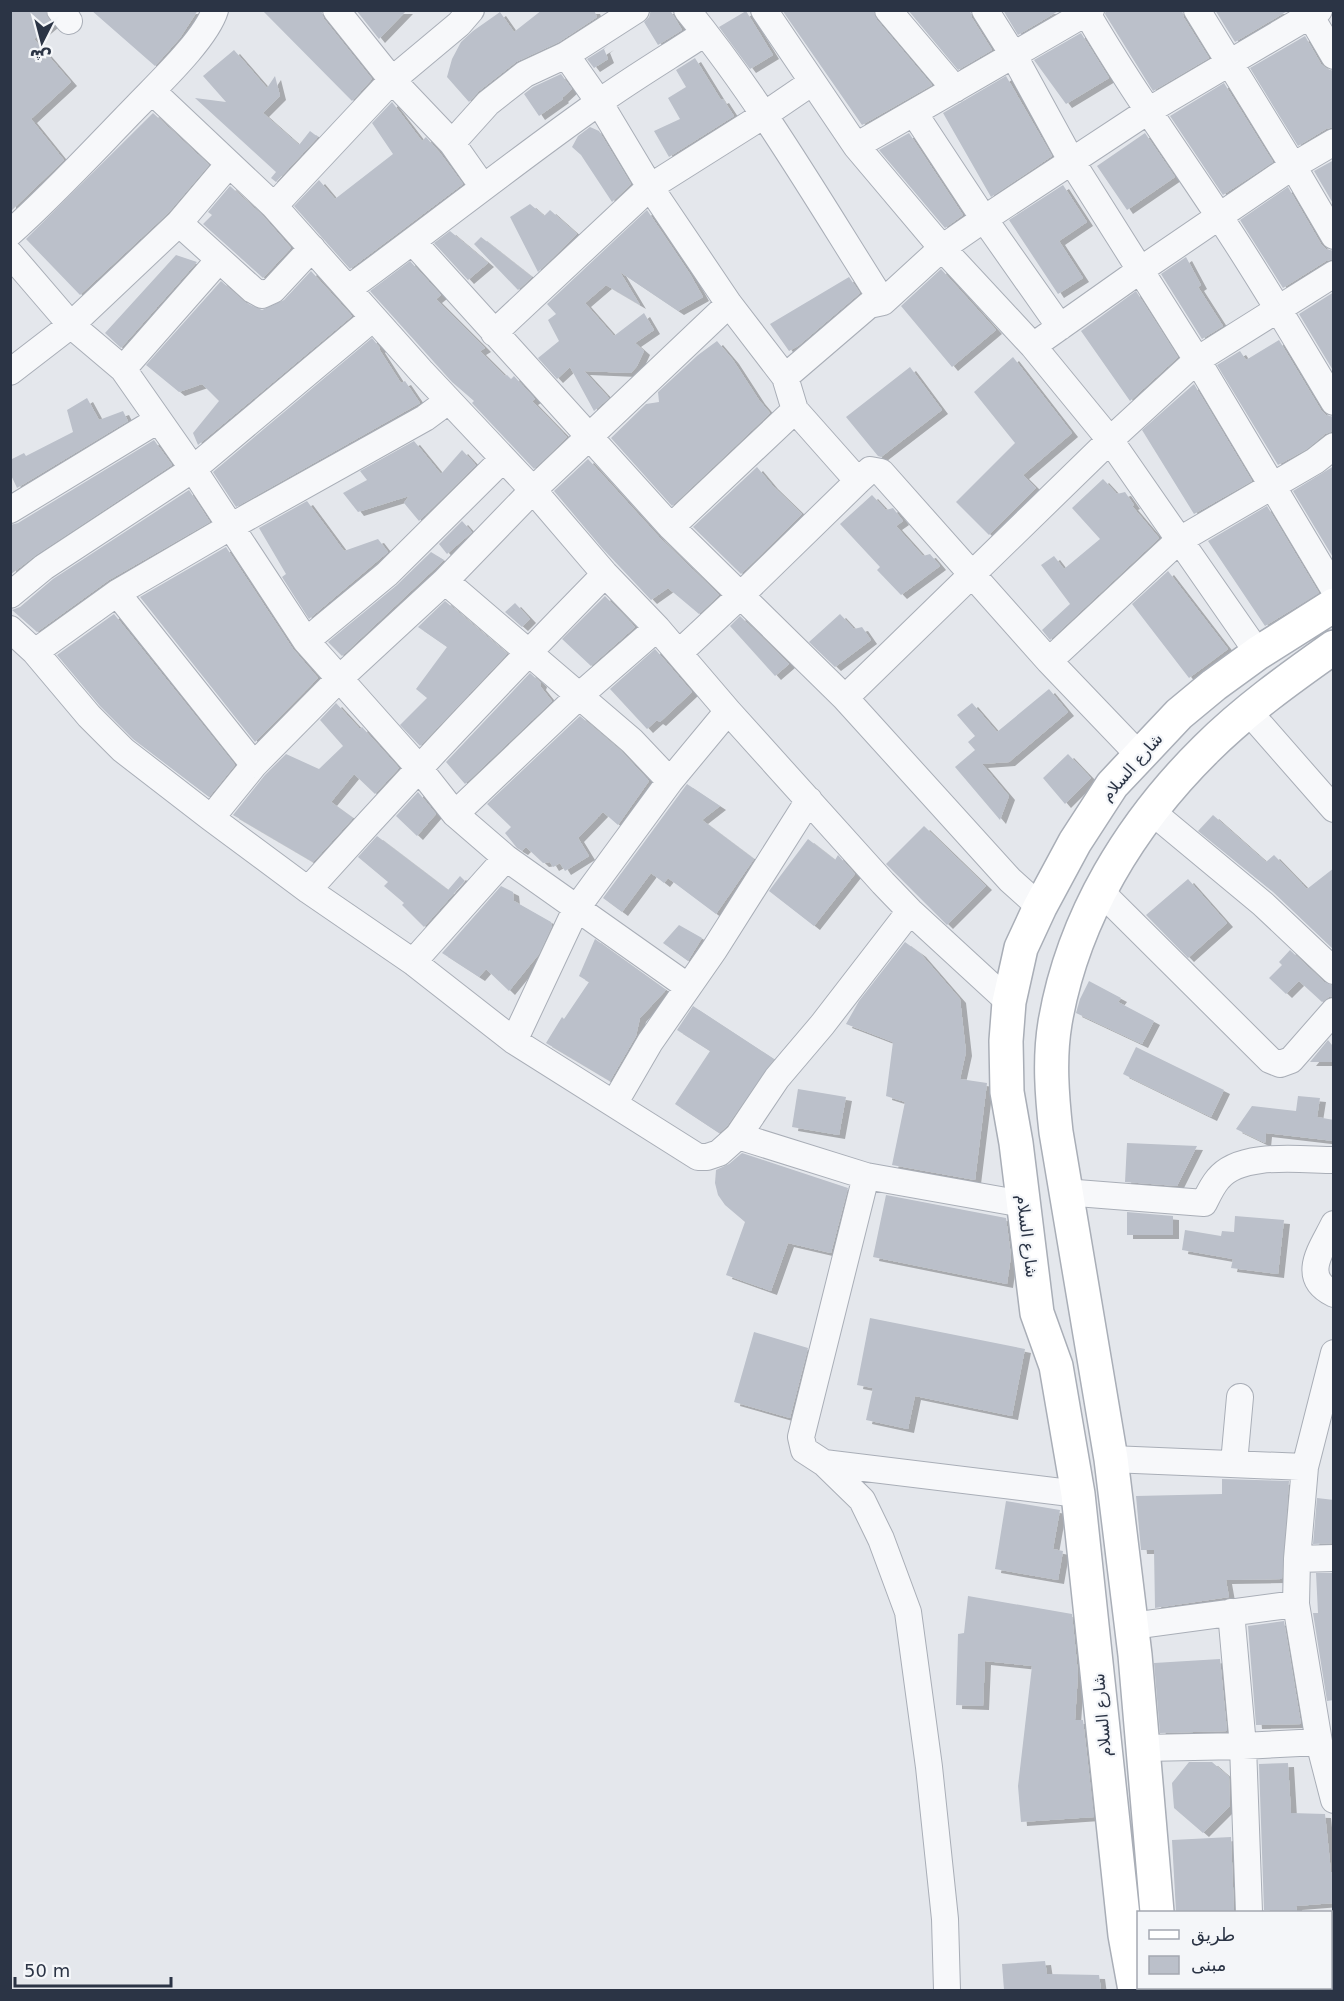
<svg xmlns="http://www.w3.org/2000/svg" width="1344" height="2001" font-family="'DejaVu Sans','Noto Naskh Arabic',sans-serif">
	<defs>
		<filter id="shadow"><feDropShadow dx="6" dy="4" stdDeviation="0" flood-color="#0004"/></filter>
	</defs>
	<rect width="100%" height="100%" fill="#e4e7ec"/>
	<path fill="#bbc0ca" filter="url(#shadow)" d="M10 10H45L52 24 34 39 71 82 31 119 64 160 10 212Z
		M91 10H198L180 38 155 66Z
		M262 10H321L324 19 372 79 352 101Z
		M356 10H407L379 39Z
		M542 10H594L597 17 559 42 516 62 479 91 469 102 447 77 452 59 461 42 473 31 500 12 514 32Z
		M651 10H670L682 30 658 45 644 22 649 17Z
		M782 10H873L877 20 932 85 862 125Z
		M908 10H970L972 18 992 50 958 70Z
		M1003 10H1060L1018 35Z
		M1106 10H1182L1184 18 1209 58 1153 91 1105 14Z
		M1215 10H1289L1235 42Z
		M746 11 773 55 750 69 719 27Z
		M1081 33 1109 78 1066 104 1034 60Z
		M1305 36 1321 64 1327 69 1334 71V127L1326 129 1298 146 1250 68Z
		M608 46 604 49 608 59 594 68 587 59Z
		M234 50 267 88 275 76 280 96 263 113 299 145 310 131 318 137 276 182 271 178 276 172 195 98 226 102 203 76Z
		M695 58 721 100 723 99 734 116 669 157 654 131 680 119 668 98 686 87 676 70Z
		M561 74 572 89 562 98 563 99 539 116 524 94 533 87Z
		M1006 76 1052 156 991 197 943 113Z
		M1224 83 1273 162 1223 195 1170 116Z
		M392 102 422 141 426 137 440 153 463 184 350 269 294 206 319 180 335 199 393 154 372 123Z
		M153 113 209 165 168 213 80 295 26 239Z
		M590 127 599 131 631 184 612 202 581 155 572 147 578 136Z
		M909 133 963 215 945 228 879 150Z
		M1145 133 1175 177 1127 210 1097 166Z
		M1334 160V205L1314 171Z
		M1063 185 1087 222 1059 241 1083 278 1058 294 1009 220Z
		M230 186 263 216 291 248 263 278 203 224 212 215 208 212Z
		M1288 187 1321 244 1326 249 1334 251V259L1326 261 1283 288 1240 220Z
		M530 204 544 216 550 210 577 234 538 272 510 217Z
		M647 210 690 274 703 297 678 311 620 272 640 305 606 285 585 303 614 336 644 313 654 330 635 343 644 351 637 366 631 373 584 371 609 398 594 411 570 367 557 379 538 358 559 341 548 320 556 314 547 304Z
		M450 231 488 263 468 280 434 243Z
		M481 237 532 277 518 290 474 244Z
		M176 255 197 262 121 348 105 333Z
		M1186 257 1201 285 1198 287 1223 326 1202 339 1161 274Z
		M410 261 441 295 436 299 485 348 480 351 505 376 507 375 511 379 514 376 535 399 532 401 567 437 534 469 472 403 474 401 452 382 370 291Z
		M941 269 996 330 952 367 901 306Z
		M311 271 352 316 198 445 193 433 219 401 202 384 179 392 146 365 221 281 246 303 262 310 284 300Z
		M849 277 860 293 798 346 789 351 770 324Z
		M1136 291 1178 357 1130 401 1081 331Z
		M1334 292V372L1299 314Z
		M372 338 380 348 379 349 401 383 405 381 420 403 236 507 213 472Z
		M1279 340 1321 410 1326 415 1334 417V431L1325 434 1307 449 1278 465 1217 365 1240 351 1246 360Z
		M717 341 733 360 759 400 770 413 672 506 611 438 646 404 659 402 658 392 698 355Z
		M1013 357 1072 433 1023 475 1036 488 989 535 956 502 1015 443 974 392Z
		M910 367 942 410 881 457 878 456 846 417Z
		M1194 384 1252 481 1194 514 1142 430Z
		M87 398 99 420 123 411 128 421 17 488 10 473V460L24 453 26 456 73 432 67 410Z
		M154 440 172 465 36 555 10 575V525L18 523Z
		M414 441 441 474 462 450 476 465 419 521 404 503 409 496 358 512 343 493 367 480 360 471Z
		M588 459 660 538 719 595 699 614 668 588 651 600 603 549 554 491Z
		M1334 466V559L1293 491Z
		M757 467 772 485 802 514 741 574 693 527Z
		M1103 479 1117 494 1125 492 1134 505 1132 506 1159 538 1050 640 1042 630 1070 604 1041 565 1054 556 1064 569 1100 539 1072 508Z
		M189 490 210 522 109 580 37 632 12 610 20 607 53 579Z
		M872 495 886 510 893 508 903 521 896 526 923 556 930 554 940 566 901 595 877 570 880 567 840 524Z
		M307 501 344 551 378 539 388 552 309 619 282 577 286 574 259 528Z
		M1267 506 1319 593 1265 626 1208 541Z
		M462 521 472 532 447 554 439 544Z
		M226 547 293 649 318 678 255 742 140 597Z
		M431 552 444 560 342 656 328 642 397 585Z
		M1168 571 1228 649 1189 678 1132 604Z
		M605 596 635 627 591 666 562 639Z
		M445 601 507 654 420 746 400 725 427 698 416 689 447 647 418 627Z
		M515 603 530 619 522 627 505 612Z
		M114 614 235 765 209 797 133 739 100 706 57 655Z
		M840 614 854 629 862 627 871 640 835 667 809 642Z
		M740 616 789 664 775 676 730 626Z
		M655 649 692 692 660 722 657 720 647 729 610 689Z
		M530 673 541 683 540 686 552 701 465 784 446 762Z
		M1049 689 1068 712 1009 762 982 764 1009 796 1000 820 955 767 975 750 968 742 975 736 957 715 972 703 997 732Z
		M336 703 360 729 362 727 399 768 375 794 354 774 331 802 353 818 313 862 233 815 265 775 286 754 319 769 343 746 320 720Z
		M580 716 622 752 649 781 618 825 603 812 578 838 589 856 565 871 560 863 553 867 550 862 543 863 526 847 522 851 517 848 505 833 511 827 487 804Z
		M1068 754 1091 778 1065 804 1043 778Z
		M687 784 720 806 702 820 754 859 716 914 668 878 664 883 651 873 622 912 603 898Z
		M418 792 436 814 417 836 396 816Z
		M1213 815 1266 862 1274 855 1307 889 1334 868V950L1273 892 1198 831Z
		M924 826 986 886 947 925 886 864Z
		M377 836 448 890 460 876 465 881 424 927 402 905 404 903 384 886 388 882 358 857Z
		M808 839 835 860 838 855 855 874 814 926 769 891Z
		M1188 879 1227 923 1188 958 1146 915Z
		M501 886 513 892 514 901 551 922 552 926 539 954 509 991 486 969 479 977 442 953Z
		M679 925 702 938 688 961 663 943Z
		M595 939 666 990 640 1018 636 1036 610 1081 546 1043 562 1017 564 1019 589 982 579 976Z
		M905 942 920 953 960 999 966 1052 960 1079 987 1083 975 1180 892 1165 905 1102 886 1096 893 1042 846 1024 859 1001Z
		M1290 950 1324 982 1334 986V996L1329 997 1322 1002 1299 981 1286 994 1269 978 1282 965 1279 962Z
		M1089 981 1121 998 1118 1002 1154 1021 1142 1044 1076 1013 1080 999Z
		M693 1006 774 1059 727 1126 719 1133 675 1104 710 1051 677 1030Z
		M1328 1040 1332 1045 1334 1062H1310Z
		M1136 1047 1224 1090 1211 1117 1123 1074Z
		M798 1089 846 1097 839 1135 792 1127Z
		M1298 1096 1320 1098 1317 1117 1334 1120V1141L1266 1133 1265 1143 1236 1129 1252 1106 1296 1111Z
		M1127 1143 1197 1146 1177 1186 1125 1182Z
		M742 1153 848 1188 831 1253 788 1243 771 1291 726 1275 745 1222 725 1205 718 1195 715 1183 716 1170 729 1164Z
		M886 1195 1006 1218 1011 1256 1007 1284 873 1257Z
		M1127 1212 1173 1216V1235H1127Z
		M1235 1216 1284 1220 1278 1274 1231 1268 1233 1259 1182 1250 1185 1230 1221 1236 1222 1231 1234 1232Z
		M870 1318 1025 1349 1012 1416 915 1396 908 1429 866 1420 873 1388 857 1385Z
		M754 1332 808 1348 790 1418 734 1402Z
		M1222 1479 1289 1481 1282 1579 1226 1580 1229 1597 1155 1608 1154 1550H1141L1136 1496 1222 1494Z
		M1317 1498 1334 1500V1543L1313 1544Z
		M1006 1501 1060 1510 1053 1549 1063 1551 1058 1580 995 1569Z
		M1316 1573H1334V1700L1327 1701 1313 1613H1318Z
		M968 1596 1072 1614 1078 1674 1075 1720H1083L1094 1817 1021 1822 1018 1786 1032 1666 985 1661 983 1706 956 1705 958 1634 964 1633Z
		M1284 1621 1301 1724 1256 1725 1248 1626Z
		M1220 1659 1227 1731 1160 1733 1154 1663Z
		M1189 1762H1212L1229 1777 1230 1806 1203 1833 1174 1808 1172 1783Z
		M1288 1763 1291 1813 1325 1814 1331 1872H1334V1903L1296 1906 1297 1911 1264 1910 1259 1764Z
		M1231 1837 1234 1912H1176L1172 1840Z
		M1045 1961 1047 1974 1099 1975 1101 1990H1004L1002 1964Z"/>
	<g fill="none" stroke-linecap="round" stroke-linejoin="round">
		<g stroke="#a9aeb7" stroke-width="28">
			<path id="street" d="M60 10 69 21
				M336 10 392 80 452 143 483 187
				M687 10C761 101 820 203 883 302
				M764 10 856 146 942 248 1033 346 1110 440 1258 653
				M888 10 955 89
				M985 10 1014 56 1072 162 1197 360 1334 589
				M1085 10C1126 81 1174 148 1219 216 1260 277 1296 339 1334 402
				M1197 10 1293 166 1334 236
				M1307 10 1334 56
				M566 55 599 102 650 187 729 304 785 377 795 410 858 481
				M152 91 274 206 421 371 533 490 605 574 657 628 728 711 883 883 910 911 1009 1002
				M914 113 984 219 1060 327
				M452 143 488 103 525 74 566 55 636 10
				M856 146 1091 10
				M274 206 392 80 459 24 471 10
				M179 223 253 290 262 295 273 290 312 248
				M10 233C55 193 95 149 137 106 158 84 206 39 215 10
				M413 242 671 527 845 698 1010 880 1040 907
				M10 254 71 325 123 369 193 469 306 641 418 767 455 814 506 858 687 986
				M348 289C432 228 513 163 598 103 633 78 670 56 705 33
				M494 333 650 187 764 115 811 83
				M1033 346 1139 271 1293 166 1334 142
				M123 369 218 261
				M10 372 71 325 179 223 229 164
				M785 377 869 305 883 302 942 248 984 219 1148 111 1319 10
				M10 510 158 420
				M671 527 795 410
				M445 581 632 741 670 781
				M117 593 230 527 425 418 448 401
				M10 595 44 567 193 469 373 318
				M10 629 35 652 89 716 123 750 211 818 308 890 413 962 514 1041 698 1157H707L719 1153 738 1136 777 1078 822 1025 910 911
				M306 641 387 574 503 459
				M35 652 117 593 254 765 211 818
				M679 653 741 595 858 481 870 470 881 472 1049 661 1139 755
				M1049 661 1178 541 1315 461 1334 446
				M845 698 1110 440 1197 360 1334 274
				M1248 711 1334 809
				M254 765 340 678 445 581 533 490 729 304
				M1151 811 1263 904 1334 971
				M455 814 579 696 657 628
				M308 890C405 782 504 677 605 574
				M1099 890 1270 1060 1280 1064 1291 1060 1334 1011
				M413 962 506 858
				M514 1041 576 909 670 781 728 711
				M614 1104 650 1042 714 950 809 800
				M738 1136 866 1176
				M1064 1192 1204 1203C1208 1195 1212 1186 1218 1179 1240 1151 1302 1160 1334 1160
				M1023 1204 866 1176 801 1437 804 1450 824 1463 1078 1494
				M1334 1224C1322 1249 1299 1277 1334 1294
				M1111 1459 1305 1467
				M824 1463 862 1500 881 1539 908 1612 929 1767 945 1919 947 1990
				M1234 1463 1240 1397
				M1297 1559 1334 1558
				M1231 1612 1243 1746 1249 1912
				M1132 1626 1296 1604
				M1319 1742 1296 1604 1297 1559 1305 1467 1334 1353
				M1144 1748 1243 1746 1319 1742 1334 1800
				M1200 1990 1245 1988"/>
		</g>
		<g stroke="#a9aeb7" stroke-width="36">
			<path id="secondary" d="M1157 1912 1135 1655 1111 1459 1056 1132C1052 1096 1049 1059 1055 1023 1073 917 1131 823 1206 749 1244 711 1290 678 1334 647
				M1168 1988V1990
				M1135 1990 1125 1935 1078 1494 1056 1366 1037 1313 1016 1143 1007 1092 1006 1041 1009 1002 1021 948 1040 907 1075 842 1112 785 1179 714 1214 685 1258 653 1334 605"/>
		</g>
		<use href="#street" stroke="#f7f8fa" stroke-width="26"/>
		<use href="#secondary" stroke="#fff" stroke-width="33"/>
	</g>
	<g text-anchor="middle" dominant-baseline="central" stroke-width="4.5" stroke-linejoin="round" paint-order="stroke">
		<g font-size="16" fill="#2b3445" stroke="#f4f6f9">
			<text transform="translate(1132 767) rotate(-49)">شارع السلام</text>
			<text transform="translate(1027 1236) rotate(83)">شارع السلام</text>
			<text transform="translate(1102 1715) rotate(-95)">شارع السلام</text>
		</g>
	</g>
	<rect width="1344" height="2001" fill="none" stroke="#2b3445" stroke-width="24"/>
	<rect x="1137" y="1911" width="195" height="78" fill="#f4f6f9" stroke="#a4a8b1" stroke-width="1.5"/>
	<rect x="1149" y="1930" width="30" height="9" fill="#ffffff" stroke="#a4a8b1" stroke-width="1.5"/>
	<text x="1191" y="1941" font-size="18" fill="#2b3445">طريق</text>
	<rect x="1149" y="1956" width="30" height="18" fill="#bbc0ca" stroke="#a4a8b1" stroke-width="1.5"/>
	<text x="1191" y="1971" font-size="18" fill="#2b3445">مبنى</text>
	<g transform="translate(42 42) rotate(186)" stroke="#f4f6f9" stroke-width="4.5" paint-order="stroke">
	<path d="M0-4.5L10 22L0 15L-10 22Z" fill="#2b3445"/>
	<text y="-9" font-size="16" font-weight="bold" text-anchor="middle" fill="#2b3445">ش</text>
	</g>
	<path d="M15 1977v9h156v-9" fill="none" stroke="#2b3445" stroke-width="3"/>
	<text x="24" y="1977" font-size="18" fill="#2b3445" stroke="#f4f6f9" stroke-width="4.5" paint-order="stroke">50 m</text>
</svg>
